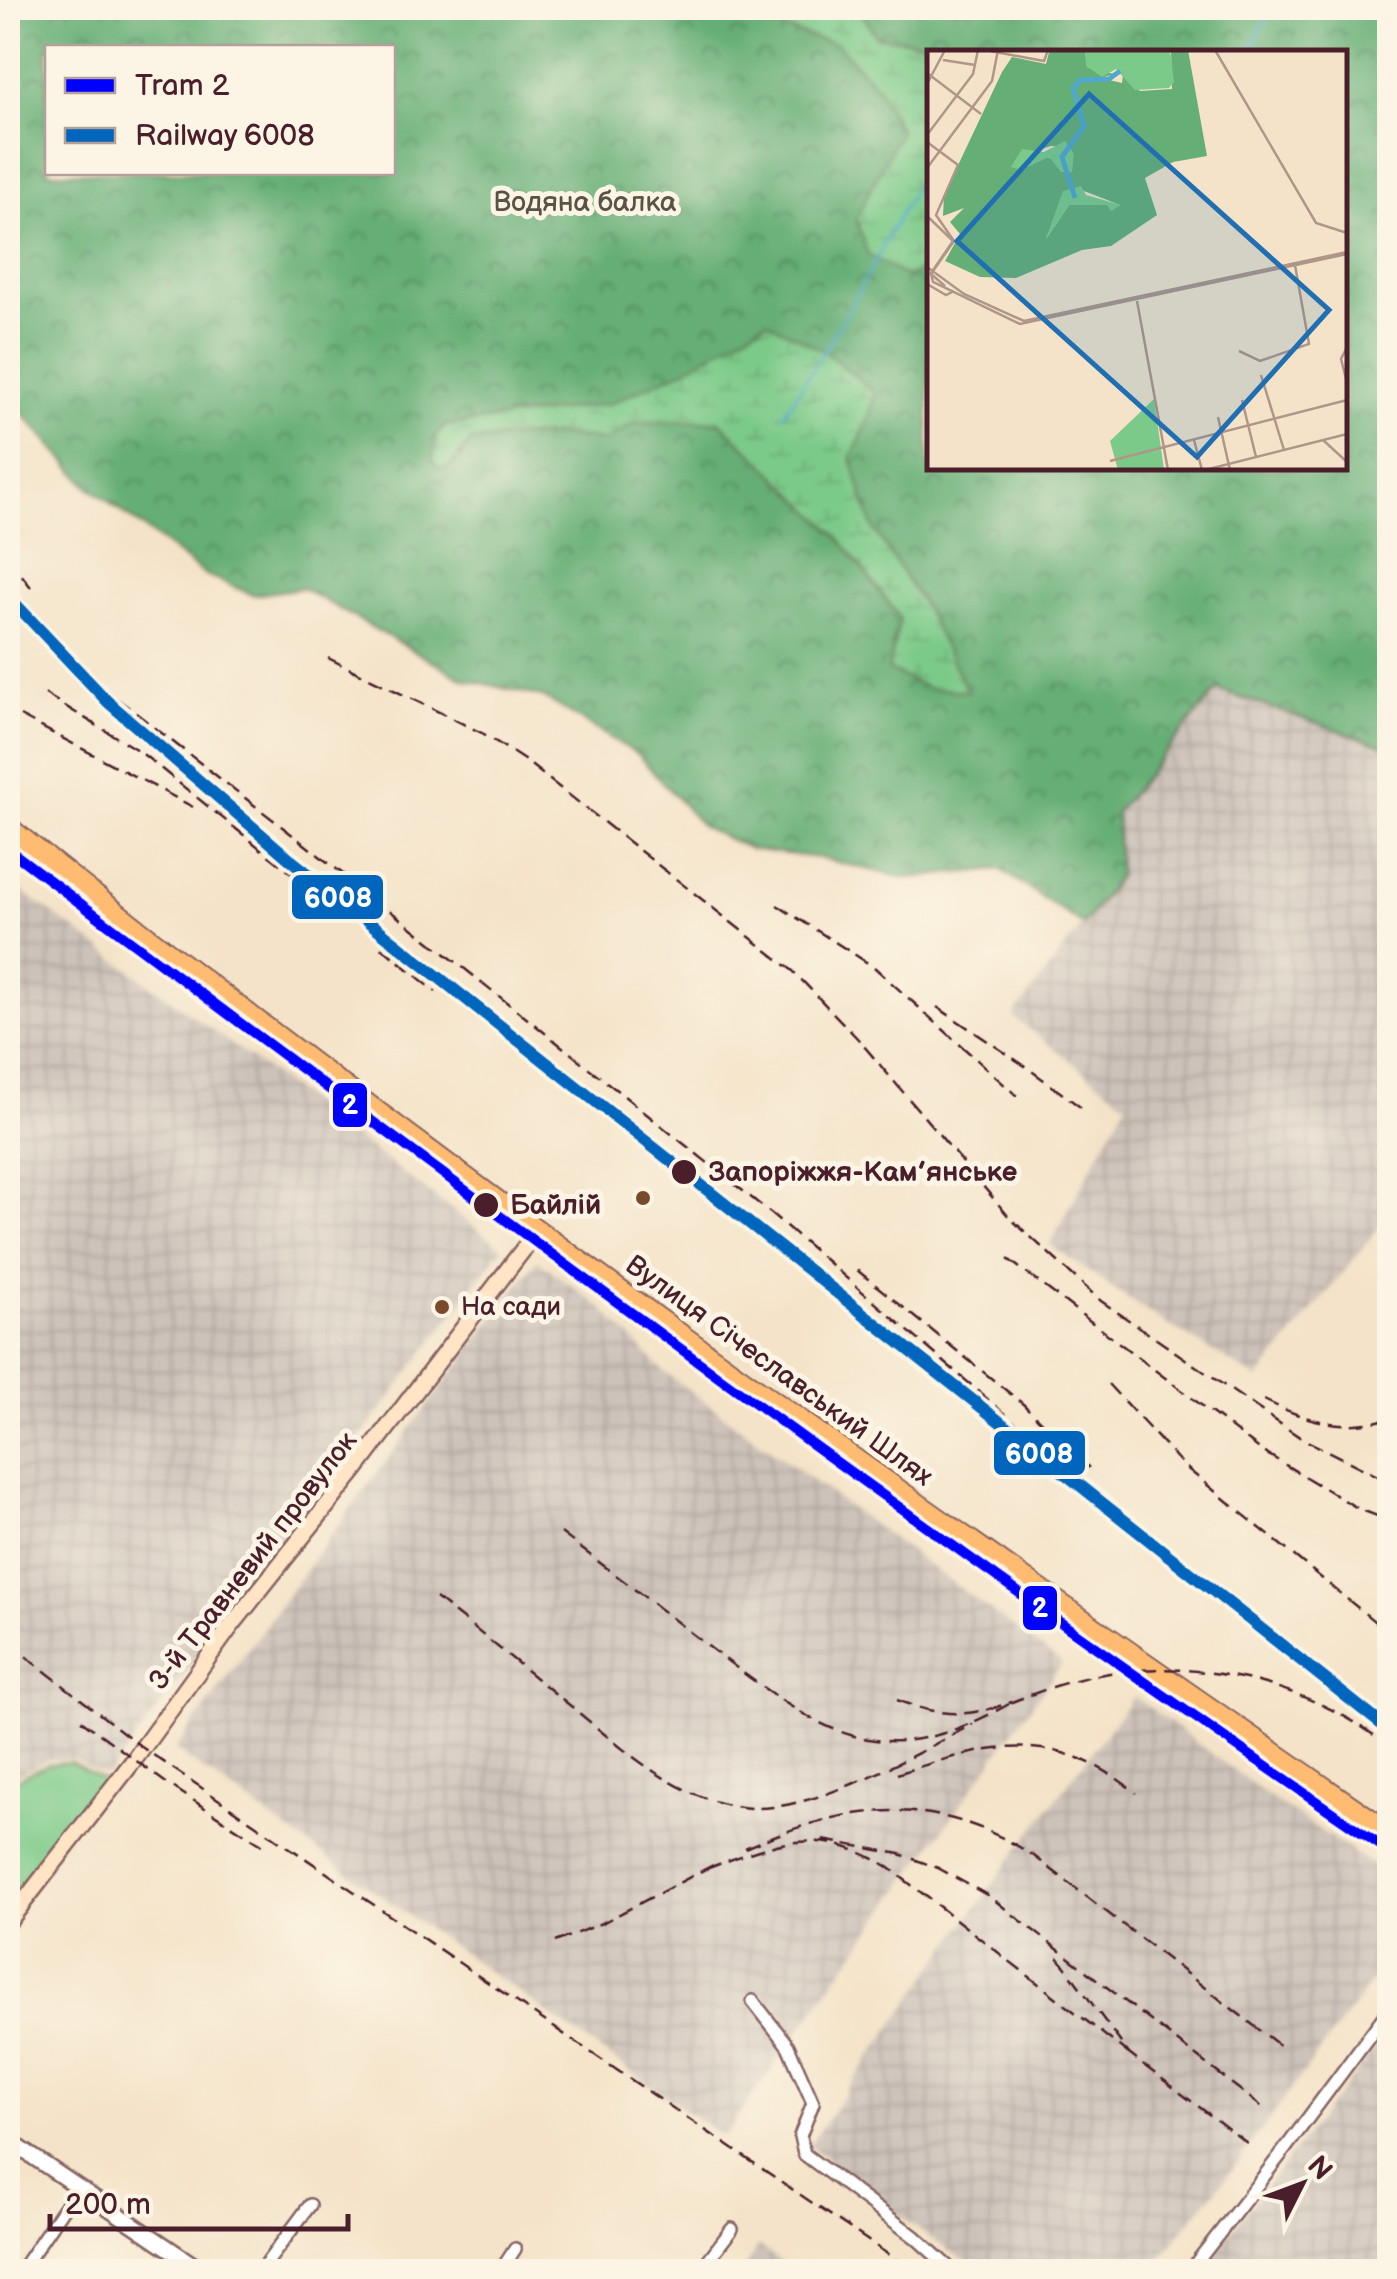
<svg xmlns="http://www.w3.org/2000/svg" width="1397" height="2279" font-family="'Balsamiq Sans',sans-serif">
	<defs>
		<pattern id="industrial-grid" width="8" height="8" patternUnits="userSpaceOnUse" patternTransform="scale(2.5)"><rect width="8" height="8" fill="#cdc2b9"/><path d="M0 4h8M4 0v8" fill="none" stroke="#b2a69f"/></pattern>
		<pattern id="forest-crowns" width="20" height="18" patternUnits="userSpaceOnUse" patternTransform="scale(2.5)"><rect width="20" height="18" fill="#65ae75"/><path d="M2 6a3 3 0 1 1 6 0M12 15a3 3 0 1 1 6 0" fill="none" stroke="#558d60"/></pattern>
		<pattern id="wetland-marsh" width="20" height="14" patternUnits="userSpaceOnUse" patternTransform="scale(2.5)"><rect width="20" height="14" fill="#7cca89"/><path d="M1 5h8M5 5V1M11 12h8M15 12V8" fill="none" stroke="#6dad76"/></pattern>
	</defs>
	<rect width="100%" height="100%" fill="#fcf5e5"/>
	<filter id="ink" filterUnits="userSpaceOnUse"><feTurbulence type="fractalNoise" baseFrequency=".01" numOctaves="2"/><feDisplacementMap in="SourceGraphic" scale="20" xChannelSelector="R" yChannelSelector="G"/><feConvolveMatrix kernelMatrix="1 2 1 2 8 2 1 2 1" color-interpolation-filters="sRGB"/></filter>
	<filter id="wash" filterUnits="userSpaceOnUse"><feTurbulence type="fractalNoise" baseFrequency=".0048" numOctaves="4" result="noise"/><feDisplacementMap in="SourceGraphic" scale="40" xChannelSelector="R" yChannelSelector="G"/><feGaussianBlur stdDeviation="2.25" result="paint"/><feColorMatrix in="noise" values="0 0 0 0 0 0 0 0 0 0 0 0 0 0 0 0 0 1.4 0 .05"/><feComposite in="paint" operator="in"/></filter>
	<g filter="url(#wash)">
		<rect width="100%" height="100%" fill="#f4e3c8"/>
		<path fill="url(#industrial-grid)" d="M1217 690 1389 747V1215L1258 1379 1151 1314 1050 1245 1126 1103 1013 1017 1119 876 1115 812Z
			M8 881 257 1063 502 1248 107 1777 73 1759H49L8 1780Z
			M537 1260 603 1309 663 1371 1062 1663 723 2137 175 1750 348 1512Z
			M1134 1696 1275 1801 1389 1876V1958L1230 2172 1150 2271H989L960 2258 892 2211 809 2145 1005 1867Z
			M1389 2030V2271H1203L1228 2235Z
			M758 2246 794 2271H743Z"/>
		<path fill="url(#forest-crowns)" stroke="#586650" stroke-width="2.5" fill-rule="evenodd" d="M8 8H707L837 44 878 88 900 131 907 277 929 267V468H1344V52H958L944 45 875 36 859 8H1389V747L1217 690 1116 812 1119 875 1083 925 1000 869 905 878 819 858 750 849 703 827 637 754 543 697 464 679 302 588 253 595 204 574 87 485 8 397ZM48 48H392V172H48ZM767 321 825 352 866 427 851 458 872 526 924 607 967 691 891 648 900 619 837 535 719 421 634 422 606 440C560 431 517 437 471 441L460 457 444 426 608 404 684 370Z"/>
		<path fill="url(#wetland-marsh)" stroke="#63745a" stroke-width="2.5" d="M707 8H859L876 36 944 45 958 52H929V267L907 277 868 255 856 218 900 131 878 88 837 44Z
			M767 321 825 352 875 393 866 427 851 458 872 526 924 607 967 691 927 688 888 670 900 618 837 535 719 421 634 422 606 441C560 431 517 437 471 441L449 467 439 468 433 461 435 437 444 426 608 404 684 370Z"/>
		<path fill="#7cca89" stroke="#63745a" stroke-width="2.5" d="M71 1762 106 1782 75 1811 8 1902V1784L48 1764Z"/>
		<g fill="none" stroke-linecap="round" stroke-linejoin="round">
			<path stroke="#4fa9cd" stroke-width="2.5" d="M1249 52 1272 8
				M783 415C814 368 844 319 871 269 891 232 903 203 929 169"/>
		</g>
	</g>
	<g filter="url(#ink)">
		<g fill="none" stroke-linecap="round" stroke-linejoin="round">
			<g stroke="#866462" stroke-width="16">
				<path id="minor" d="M753 2001 788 2046 813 2103 800 2136 804 2154 915 2237 954 2272
					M20 2272 77 2188
					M260 2272 310 2205
					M500 2272 515 2249
					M699 2272 732 2229
					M1189 2272 1282 2153 1390 2008"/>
			</g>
			<g stroke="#866462" stroke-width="19">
				<path id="tertiary" d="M8 2140 204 2272"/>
			</g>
			<g stroke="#866462" stroke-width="20">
				<path id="secondary" d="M8 1922 134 1760 231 1626 357 1468 538 1230"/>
			</g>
			<g stroke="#866462" stroke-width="22">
				<path id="primary" d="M8 826C454 1181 921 1508 1390 1832"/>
			</g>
			<use href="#minor" stroke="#fff" stroke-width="11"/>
			<use href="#tertiary" stroke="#fff" stroke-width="14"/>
			<use href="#secondary" stroke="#ffe4c6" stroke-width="15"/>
			<use href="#primary" stroke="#ffbb71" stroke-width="18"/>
			<path stroke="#4a1f2b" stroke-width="2.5" stroke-dasharray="15 8" stroke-linecap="butt" d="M8 557 33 590
				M8 581 55 639 114 696 465 969 773 1215 1034 1439 1390 1722
				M328 658 484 734 527 762 793 971 858 1039 1010 1218 1101 1301 1301 1438 1390 1482
				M45 694 139 751 296 877 404 950
				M20 716 193 807
				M777 905 874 967 1017 1096
				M381 947 436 992
				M937 1007 1025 1066 1083 1109
				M1008 1259 1262 1451 1359 1509 1390 1521
				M857 1270 1023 1404 1089 1468
				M1108 1384 1184 1466 1390 1634
				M1264 1400C1307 1421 1342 1432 1390 1418
				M561 1533C612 1572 663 1611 713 1650 821 1732 878 1778 1009 1704
				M436 1598C478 1631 520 1665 562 1699 617 1743 677 1804 752 1808 819 1810 914 1755 973 1724
				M8 1642 143 1748 914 2272
				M897 1700C974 1731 1001 1701 1072 1681 1158 1657 1259 1671 1338 1713 1356 1722 1373 1735 1390 1746
				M81 1720 165 1782 262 1845
				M897 1774C989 1744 1056 1727 1136 1793
				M823 1840 900 1854 938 1868 989 1896 1262 2107
				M745 1848C848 1803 935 1792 1034 1856L1279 2045
				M706 1869C777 1842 816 1825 887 1866L1129 2054
				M555 1942 604 1922 717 1863
				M1058 1957 1129 2054 1247 2143"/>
			<g stroke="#fcf5e5" stroke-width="20">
				<path id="rail-1" d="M8 596 108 702 292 861 1390 1731"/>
			</g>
			<use href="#rail-1" stroke="#0065bd" stroke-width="12"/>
			<g stroke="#fcf5e5" stroke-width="18">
				<path id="tram-1" d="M8 849C463 1191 920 1530 1390 1852"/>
			</g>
			<use href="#tram-1" stroke="#00f" stroke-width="10"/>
		</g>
	</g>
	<g fill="#4a1f2b" stroke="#fcf5e5" stroke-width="4">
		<circle cx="684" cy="1172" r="14"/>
		<circle cx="486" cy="1205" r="14"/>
	</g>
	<g fill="#7a4b2a" stroke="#fcf5e5" stroke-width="4">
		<circle cx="643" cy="1198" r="9"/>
		<circle cx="442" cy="1307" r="9"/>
	</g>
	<g text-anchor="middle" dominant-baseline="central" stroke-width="10" stroke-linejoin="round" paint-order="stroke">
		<g font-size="26" fill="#4a1f2b" stroke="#fcf5e5" text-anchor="start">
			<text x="461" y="1307">На сади</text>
		</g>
		<g font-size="28" fill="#595247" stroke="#fcf5e5">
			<text x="585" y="202">Водяна балка</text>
		</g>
		<g font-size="28" font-weight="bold" fill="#4a1f2b" stroke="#fcf5e5" text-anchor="start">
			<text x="708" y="1172">Запоріжжя-Кам’янське</text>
			<text x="510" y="1205">Байлій</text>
		</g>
		<g font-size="28" fill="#4a1f2b" stroke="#fcf5e5">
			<text transform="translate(779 1371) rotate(36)">Вулиця Січеславський Шлях</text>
			<text transform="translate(253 1561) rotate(-52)">3-й Травневий провулок</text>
		</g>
	</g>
	<g transform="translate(927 50)">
		<rect width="420" height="420" fill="#f4e3c8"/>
		<path d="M158 0 160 17 187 24 174 28 195 33 196 24 213 41 245 39 244 0H261L280 106 246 112 218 128 230 165 184 196 155 200 89 228 53 227 18 211 33 184 23 172 37 158 16 166 17 145 75 22 85 7 119 14 122 2ZM124 96 144 97V109L114 107 94 120 90 107ZM137 141H157L193 155H142L119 189Z" fill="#65ae75" fill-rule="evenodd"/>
		<path d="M138 91 147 104 145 122H134L122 107 94 120 84 117 95 99 117 102ZM154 136 159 145 194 155 184 161 180 155H142L119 189 136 141Z" fill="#7cca89"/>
		<path d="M158 0H243L247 32 242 38 208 40 189 19 175 27 159 16ZM227 349 237 420H191L183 391Z" fill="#7cca89"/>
		<path fill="none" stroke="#4fa9cd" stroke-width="5" d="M148 148 135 107 157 76 146 39 153 30 182 29 193 21"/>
		<path fill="none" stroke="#b09589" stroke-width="2.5" d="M58 0 117 11 121 0M288 0 389 173 420 183M16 10 48 15M0 23 54 64M0 34 18 0M0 85 46 24 51 0M0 92 31 115 9 165 27 191 4 224 18 236M0 118 65 31 71 0M0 166 26 191 4 223 6 232 93 274 420 204M0 217 37 244 97 271 420 202M0 234 19 245 27 241M210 251 241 420M420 297 414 309 420 333M312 301 333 311 382 294 368 215M334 325 357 400M315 350 329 407M291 367 303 420M267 390 275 420M396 390 420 412M183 411 420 350M278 420 420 384"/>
		<path fill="#1f6fb2" fill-opacity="0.15" stroke="#1f6fb2" stroke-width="5" d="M162 44 402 260 270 407 30 191Z"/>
		<rect width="420" height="420" fill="none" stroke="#4a1f2b" stroke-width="5"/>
	</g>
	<g stroke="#fcf5e5" stroke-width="4">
		<rect x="290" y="873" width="95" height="48" rx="10" fill="#0065bd"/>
		<rect x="331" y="1081" width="38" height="48" rx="10" fill="#00f"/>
		<rect x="992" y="1429" width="95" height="48" rx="10" fill="#0065bd"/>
		<rect x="1021" y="1584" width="38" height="48" rx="10" fill="#00f"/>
	</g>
	<g font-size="28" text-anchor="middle" font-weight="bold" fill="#fff">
		<text x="338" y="907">6008</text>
		<text x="350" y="1114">2</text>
		<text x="1039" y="1463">6008</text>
		<text x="1040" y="1617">2</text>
	</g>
	<rect width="1397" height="2279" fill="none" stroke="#fcf5e5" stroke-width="40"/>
	<rect x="45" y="45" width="350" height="130" fill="#fcf5e5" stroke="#b59f9b" stroke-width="2.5"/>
	<rect x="65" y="78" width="50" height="15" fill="#0000ff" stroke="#b59f9b" stroke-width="2.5"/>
	<text x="135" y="95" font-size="30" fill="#4a1f2b">Tram 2</text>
	<rect x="65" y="128" width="50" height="15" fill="#0065bd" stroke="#b59f9b" stroke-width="2.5"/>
	<text x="135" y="145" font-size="30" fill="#4a1f2b">Railway 6008</text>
	<g transform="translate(1302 2184) rotate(48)" stroke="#fcf5e5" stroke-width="8" paint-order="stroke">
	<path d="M0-8L18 38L0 25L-18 38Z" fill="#4a1f2b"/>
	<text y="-15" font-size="28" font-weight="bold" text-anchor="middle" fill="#4a1f2b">N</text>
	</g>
	<path d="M50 2214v15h298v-15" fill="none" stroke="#4a1f2b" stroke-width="5"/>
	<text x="65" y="2214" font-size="30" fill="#4a1f2b" stroke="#fcf5e5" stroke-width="8" paint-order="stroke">200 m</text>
</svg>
